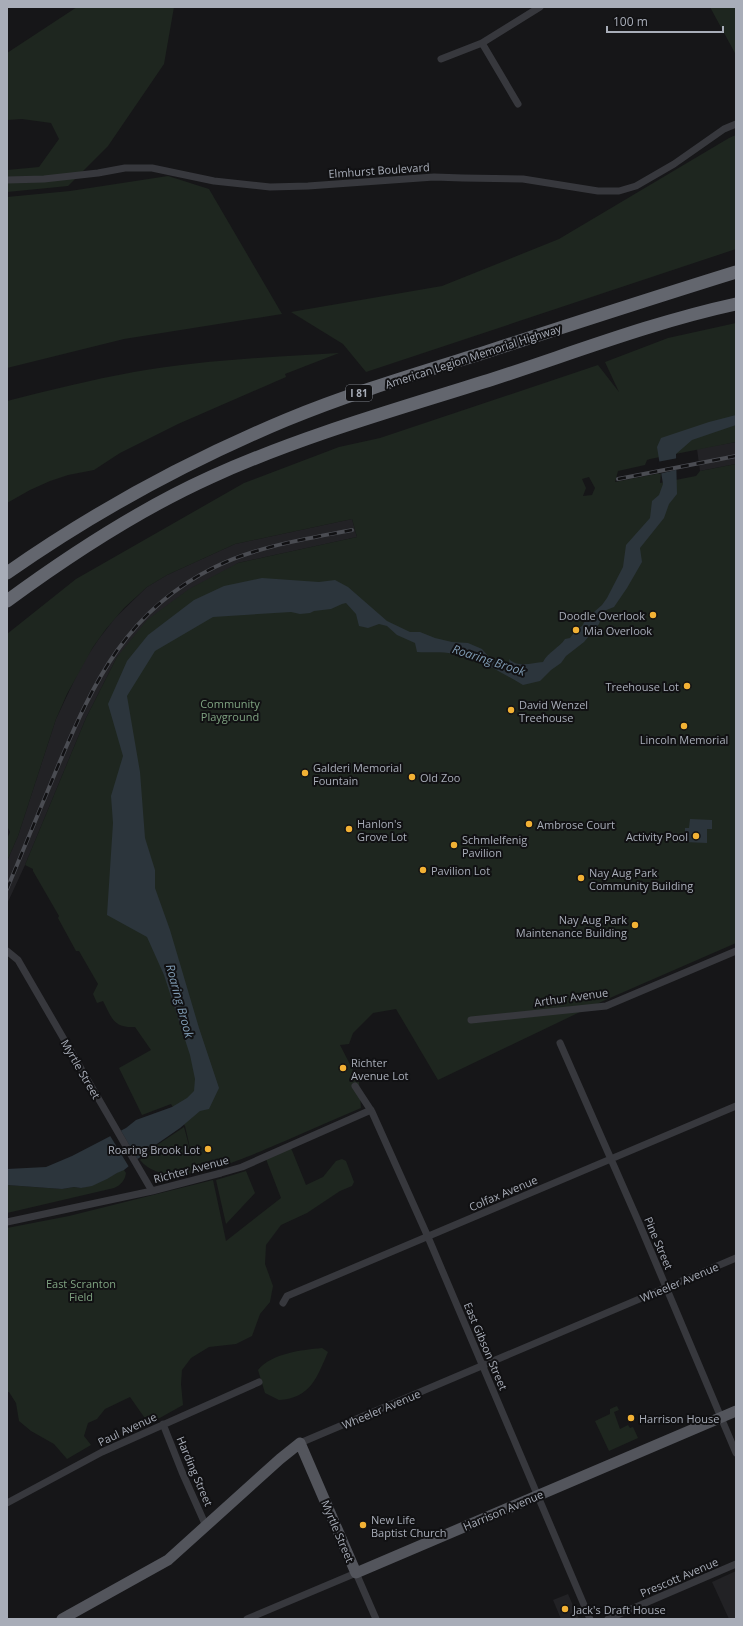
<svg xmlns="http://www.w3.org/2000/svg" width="743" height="1626" font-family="'Open Sans',sans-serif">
	<rect width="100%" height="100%" fill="#161618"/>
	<path fill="#222225" d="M736 442V464L700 471 697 449Z
		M352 519 357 537 238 563 117 657 86 718 25 865 7 904V861L18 836 56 719 82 664 98 640 115 618 147 587 167 575 235 544Z
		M736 1571V1619H729L712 1582Z
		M568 1594 579 1619H561L553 1600Z"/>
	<path fill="#1e261f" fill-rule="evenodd" d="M77 7H174L164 64 108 146 68 186 7 192V170L39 167 59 139 51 123 22 119 7 120V53Z
		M710 7H736V55Z
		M736 135V249L366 372 343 344 291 312 442 286 559 239 729 138Z
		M168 176 209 189 282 314 124 339 7 368V197L70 191Z
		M736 323V442L650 459 647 460 645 465 618 471 615 482 661 473 660 483 696 476 700 471 736 464V943L603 1001 438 1080 396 1009 373 1013 353 1033 349 1044 340 1045 359 1082 361 1108C335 1119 310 1130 285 1141 250 1155 170 1196 140 1160L154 1147 184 1127 193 1161 185 1126 171 1104 142 1115 119 1068 151 1050 135 1027C113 1028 112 1018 103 1001L97 1003 93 994 98 984 79 951H76L58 918 59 916 33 871V869L25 865 86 718 117 657 147 620 189 589 238 563 357 537 352 519 235 544 167 575 147 587 124 608 106 629 93 647 67 694 56 719 18 836 7 861V839L10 832 7 826V634L76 579 244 483 339 447 380 438 598 365 619 392 605 362 668 338ZM589 477 595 488 592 495 583 496 586 488 582 479Z
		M339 353 285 374 286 377 178 424 120 453 94 470 68 475 50 481 30 490 7 503V401C49 390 91 380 134 372 201 360 271 357 339 353Z
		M291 1148 306 1185 323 1177 336 1161 342 1159 346 1161 354 1182 352 1186 340 1191 307 1213 281 1225 266 1245 265 1264 273 1286 270 1302 260 1314 252 1336 236 1344 209 1347 191 1358 182 1370 181 1384 183 1405 149 1424 130 1397 105 1409 97 1419 88 1423 84 1436 91 1445 67 1459 54 1444 31 1431 19 1421 16 1403 9 1392H7V1228L69 1216 213 1180 226 1241 281 1198 266 1159Z
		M122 1170H124L126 1173C125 1180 121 1185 114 1188L7 1213V1185L62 1189 74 1187 81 1188 100 1182Z
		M246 1171 255 1193 226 1224 216 1180Z
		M322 1348 328 1352C317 1377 311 1398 279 1400L265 1393 258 1370C272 1353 302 1350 322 1348Z
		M617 1406 619 1410 614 1412 620 1429 628 1425 630 1428 633 1427 638 1438 609 1451 595 1421 610 1414V1409Z"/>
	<path fill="#2c353c" d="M736 415V425L692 440 676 454 677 494 669 504 664 518 640 548 642 562 627 588 614 607 604 611 599 624 584 642 566 656 561 663 551 670 540 681 523 685C501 672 479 659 453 654 442 651 428 653 417 652L415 643 397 635 387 626 379 624 368 628 359 626 356 614 346 603 342 604 331 609 314 611 310 613 300 614 291 612 213 617 155 651 127 696 140 772 145 838 155 870V888L170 930 199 1028 219 1088 209 1109 200 1111 180 1128 154 1146 124 1170 117 1173 107 1179 92 1186 81 1188 74 1187 62 1189 7 1185V1169L46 1167 72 1156 126 1128 136 1120 172 1107 187 1098 194 1091 195 1079 190 1055 164 975 147 937 107 915 113 823 111 796 123 756 108 704 127 661 148 635 194 600 224 586 262 578 319 582 335 580 348 587 387 621 410 632H420L435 638 452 642 468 643 482 649 488 656 493 660H498L499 664 506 667 510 666 509 659C518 668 532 663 543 662 548 652 559 648 565 639L570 638 576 630 582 626 586 619 602 605 607 598 623 567 626 545 650 518 652 501 659 495 663 484 657 447 661 438 709 422Z
		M690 819 712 820V829H707V843L685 842V828H689Z"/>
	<path fill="#161618" d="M678 458 679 469 659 474 657 462Z
		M120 1129 139 1162 129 1167 109 1134Z"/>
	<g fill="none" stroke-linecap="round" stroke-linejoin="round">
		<path stroke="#37383d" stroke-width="7" d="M482 43 518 104
			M441 59 482 43 540 7
			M7 180 44 179 98 173 125 168H152L214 181 270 187 308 186 434 177 463 178 523 179 598 191H619L636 186 674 164 724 129 736 124
			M7 951 18 960 152 1191
			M471 1020 606 1006 736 951
			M560 1043 639 1223 736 1453
			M355 1086 372 1112 428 1237 590 1619
			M7 1222 152 1191 221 1173 242 1167 371 1110
			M283 1303 287 1296 736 1106
			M163 1424 182 1472 206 1526
			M300 1443 736 1258
			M7 1503 102 1452 259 1382
			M247 1619 356 1573 376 1619
			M608 1619 736 1564"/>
		<path stroke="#53555c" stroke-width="11" d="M62 1619 168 1560 280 1459 300 1443 356 1573 736 1411"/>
		<path stroke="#63666e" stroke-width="13" d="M7 573C94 512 188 461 286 420 351 393 419 373 486 352 569 325 652 298 736 272
			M7 601C71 554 138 510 211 477 301 436 398 409 493 379 573 353 653 322 736 304"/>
		<g stroke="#4a4c52" stroke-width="4">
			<path id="rail" d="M618 479 736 456
				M7 889C24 848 41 807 58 766 94 681 127 610 215 567 258 546 306 539 352 530"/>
		</g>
		<use href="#rail" stroke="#111113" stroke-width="2.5" stroke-dasharray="8" stroke-linecap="butt"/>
	</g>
	<g fill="#f2b134" stroke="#111113" stroke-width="1.5">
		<circle cx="653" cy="615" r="4"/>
		<circle cx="576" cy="630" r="4"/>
		<circle cx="687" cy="686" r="4"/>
		<circle cx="511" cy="710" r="4"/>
		<circle cx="684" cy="726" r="4"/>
		<circle cx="305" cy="773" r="4"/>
		<circle cx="412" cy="777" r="4"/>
		<circle cx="529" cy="824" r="4"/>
		<circle cx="349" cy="829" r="4"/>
		<circle cx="696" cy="836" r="4"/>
		<circle cx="454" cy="845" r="4"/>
		<circle cx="423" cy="870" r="4"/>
		<circle cx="581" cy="878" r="4"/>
		<circle cx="635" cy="925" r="4"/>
		<circle cx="343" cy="1068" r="4"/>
		<circle cx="208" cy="1149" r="4"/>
		<circle cx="631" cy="1418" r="4"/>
		<circle cx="363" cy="1525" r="4"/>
		<circle cx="565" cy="1609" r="4"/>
	</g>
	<g text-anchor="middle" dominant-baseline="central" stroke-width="4" stroke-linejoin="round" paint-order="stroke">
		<rect fill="#111113" stroke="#7b7e86" stroke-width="1" x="346" y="385" width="26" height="16" rx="3"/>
		<g font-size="10" font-weight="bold" fill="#a8adb8">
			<text x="359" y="393">I 81</text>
		</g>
		<g font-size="11" fill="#a8adb8" stroke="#111113">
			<text transform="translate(379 170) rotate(-4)">Elmhurst Boulevard</text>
			<text transform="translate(473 356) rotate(-18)">American Legion Memorial Highway</text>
			<text transform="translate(571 997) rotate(-8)">Arthur Avenue</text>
			<text transform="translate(81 1069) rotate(60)">Myrtle Street</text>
			<text transform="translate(191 1169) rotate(-15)">Richter Avenue</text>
			<text transform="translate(503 1193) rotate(-23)">Colfax Avenue</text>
			<text transform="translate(659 1243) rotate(67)">Pine Street</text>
			<text transform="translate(679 1282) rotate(-23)">Wheeler Avenue</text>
			<text transform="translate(486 1346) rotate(67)">East Gibson Street</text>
			<text transform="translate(381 1409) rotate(-23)">Wheeler Avenue</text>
			<text transform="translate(127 1429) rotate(-25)">Paul Avenue</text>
			<text transform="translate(195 1471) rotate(67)">Harding Street</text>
			<text transform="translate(503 1510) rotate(-23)">Harrison Avenue</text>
			<text transform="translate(338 1531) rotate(67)">Myrtle Street</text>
			<text transform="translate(679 1577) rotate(-23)">Prescott Avenue</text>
		</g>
		<g font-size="11" fill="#a8adb8" stroke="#111113" text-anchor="start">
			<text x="645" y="615" text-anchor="end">Doodle Overlook</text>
			<text x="584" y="630">Mia Overlook</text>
			<text x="679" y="686" text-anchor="end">Treehouse Lot</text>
			<text x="519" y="704">David Wenzel<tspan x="519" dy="13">Treehouse</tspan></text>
			<text x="684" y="739" text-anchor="middle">Lincoln Memorial</text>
			<text x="313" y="767">Galderi Memorial<tspan x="313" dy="13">Fountain</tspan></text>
			<text x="420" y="777">Old Zoo</text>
			<text x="357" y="823">Hanlon's<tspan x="357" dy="13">Grove Lot</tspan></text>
			<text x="537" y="824">Ambrose Court</text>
			<text x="688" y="836" text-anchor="end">Activity Pool</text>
			<text x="462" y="839">Schmlelfenig<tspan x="462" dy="13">Pavilion</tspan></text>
			<text x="431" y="870">Pavilion Lot</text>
			<text x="589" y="872">Nay Aug Park<tspan x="589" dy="13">Community Building</tspan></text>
			<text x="627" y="919" text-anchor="end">Nay Aug Park<tspan x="627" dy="13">Maintenance Building</tspan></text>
			<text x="351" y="1062">Richter<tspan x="351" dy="13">Avenue Lot</tspan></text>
			<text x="200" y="1149" text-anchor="end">Roaring Brook Lot</text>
			<text x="639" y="1418">Harrison House</text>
			<text x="371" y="1519">New Life<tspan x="371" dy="13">Baptist Church</tspan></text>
			<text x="573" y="1609">Jack's Draft House</text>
		</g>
		<g font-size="11" fill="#7fa381" stroke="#111113">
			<text x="230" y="703">Community<tspan x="230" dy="13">Playground</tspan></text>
			<text x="81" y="1283">East Scranton<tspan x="81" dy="13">Field</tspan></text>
		</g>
		<g font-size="12" font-style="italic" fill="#7f9bb3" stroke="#111113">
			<text transform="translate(489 660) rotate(18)">Roaring Brook</text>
			<text transform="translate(180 1001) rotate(75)">Roaring Brook</text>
		</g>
	</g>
	<rect width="743" height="1626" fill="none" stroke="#a8adb8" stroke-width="16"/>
	<path d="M607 26v6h116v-6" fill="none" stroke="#a8adb8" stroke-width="2"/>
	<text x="613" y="26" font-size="12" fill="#a8adb8" stroke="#111113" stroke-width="3" paint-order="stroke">100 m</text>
</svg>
